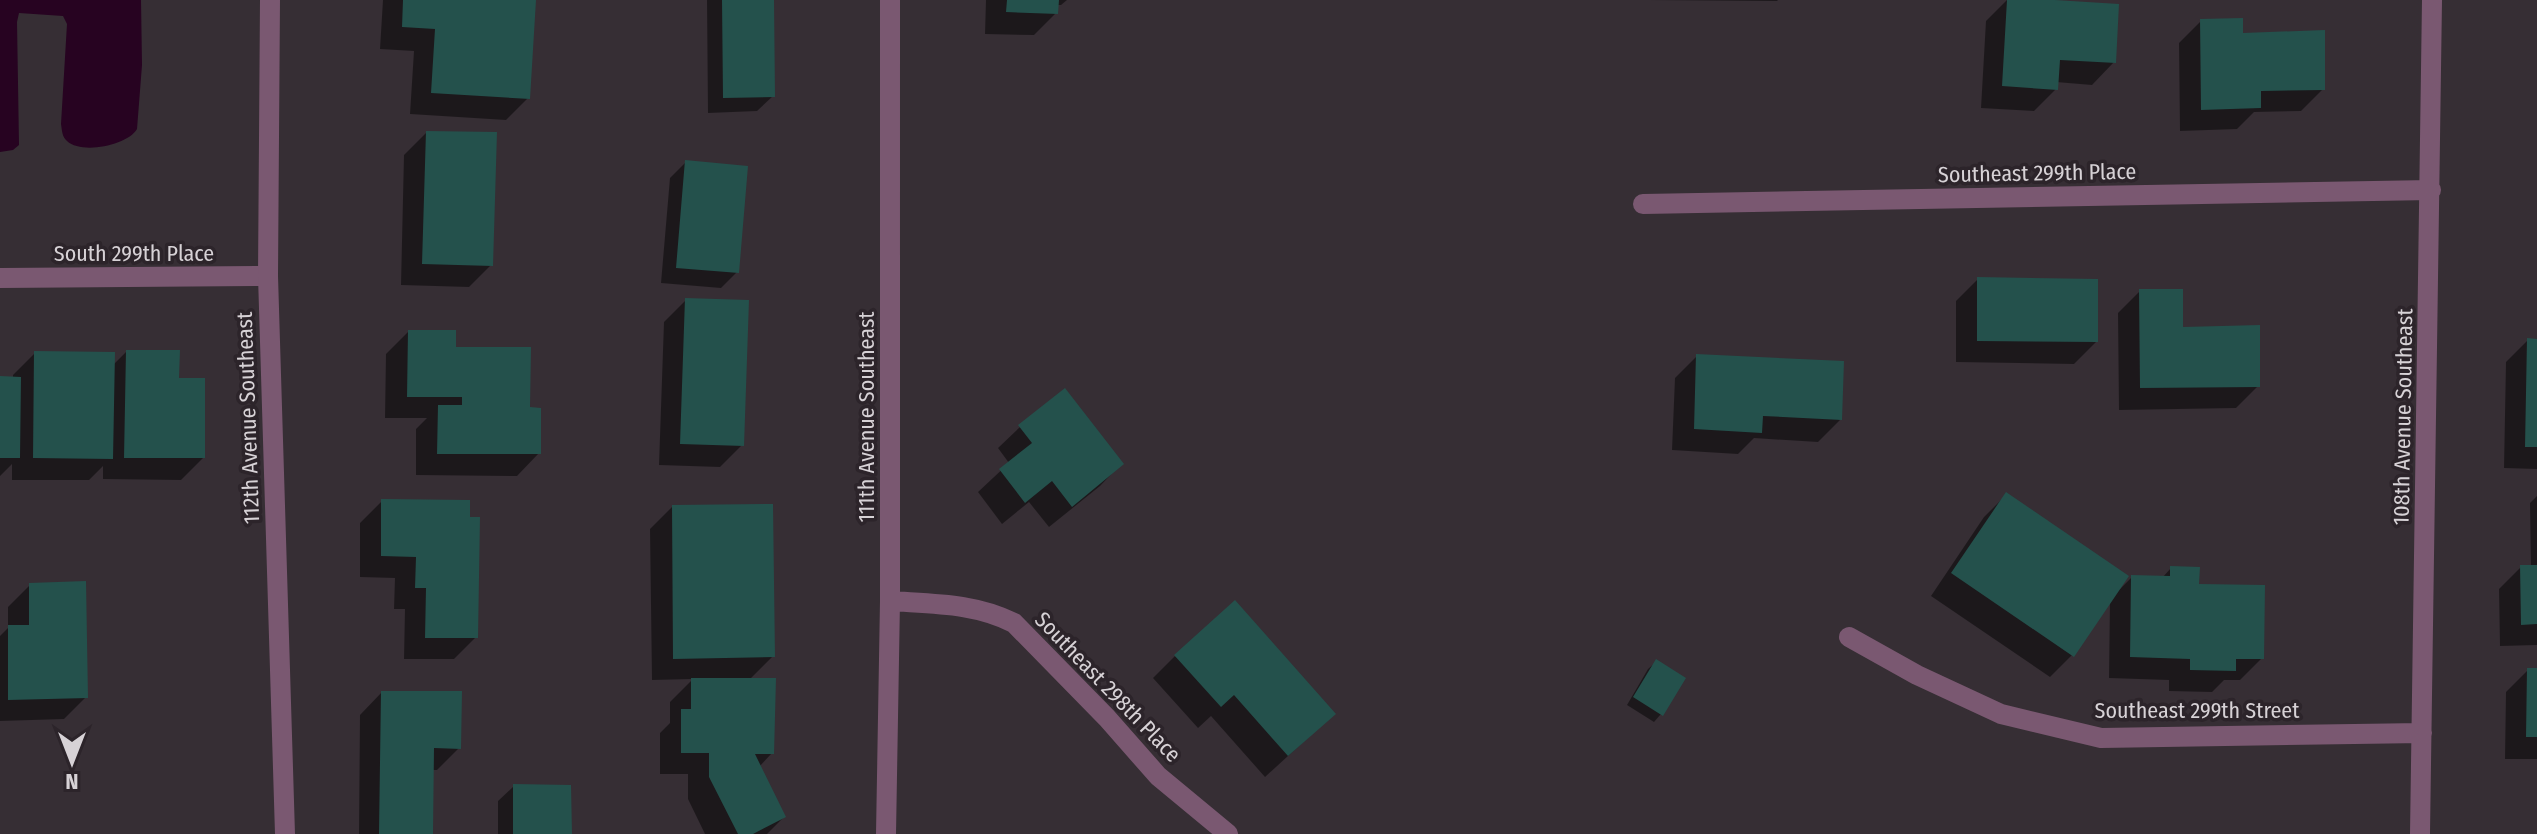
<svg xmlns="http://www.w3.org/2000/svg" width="2537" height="834" font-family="'Fira Sans Condensed',sans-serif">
	<rect width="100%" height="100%" fill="#362e34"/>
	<path fill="#270321" d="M0 0H141L142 65 137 129C128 145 82 155 67 141 62 137 62 130 61 124L67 24 63 16 19 13 17 22 19 145 13 150 0 152Z"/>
	<path fill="#0007" d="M383 0H534L528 98 506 120 410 114 414 51 380 49Z
		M707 0H772L773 96 757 111 708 113Z
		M986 0H1067L1061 5H1057L1056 13 1034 35 985 34Z
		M1650 0H1778L1777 1Z
		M2007 0H2024L2114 62 2092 85 2056 82V89L2034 111 1981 108 1986 21Z
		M2201 21 2241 35 2323 89 2301 111 2254 112 2237 129 2180 131 2179 43Z
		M426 133 491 265 469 287 401 285 404 155Z
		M686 162 737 272 721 288 661 283 670 178Z
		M1978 279 2096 342 2074 364 1956 362V301Z
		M2140 291 2181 329 2258 386 2236 408 2119 410 2118 313Z
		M686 300 742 445 720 467 659 465 664 322Z
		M408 332 454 349 528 409 539 453 517 476 416 475V429L427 418H385L386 354Z
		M2528 340 2537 341V469L2504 468 2506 362Z
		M126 352 177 380 203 458 181 480 103 479V466L89 480H12V464L0 476V378L13 379V375L35 353 112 366Z
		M1697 356 1840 420 1818 442 1754 438 1738 454 1672 450 1675 378Z
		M1020 427 1121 464 1100 486 1049 527 1029 502 1002 524 978 492 1009 463 998 448Z
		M2006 495 2120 589 2132 577 2162 578 2171 568 2197 586 2262 658 2240 680H2224L2212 692 2169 691V680L2109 678 2110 600 2072 655 2050 677 1931 596 1984 517Z
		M2537 496V645L2500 646 2499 589 2521 567H2531L2530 503Z
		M382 501 476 637 454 659H404L405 609H394L395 578 360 577V523Z
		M672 507 773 656 749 680 772 753 759 767 784 817 767 834H705L688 799V774H660V733L670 723V702L693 679 652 680 650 529Z
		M30 585 86 697 64 719 0 721V636L8 628V607Z
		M1175 656 1311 735 1265 777 1211 716 1198 728 1153 678Z
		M1656 662 1661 714 1654 722 1627 705 1648 669Z
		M2528 670H2537V759H2505L2506 692Z
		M382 692 459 748 437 770H432L431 834H359L360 715Z
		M514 786 570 834H498V801Z"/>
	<path fill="#24514c" d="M403 0H536L530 99 431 93 435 29 402 27Z
		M722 0H774L775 97 723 98Z
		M1007 0H1059L1058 14 1006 12Z
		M2007 0H2055L2119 4 2116 63 2060 60 2058 90 2002 86Z
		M2243 18V33L2325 30V90L2261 91V108L2201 110 2200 19Z
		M426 131 497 132 493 266 422 264Z
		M685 160 748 166 739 273 676 268Z
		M1977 277 2098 279V342L1977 341Z
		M2139 289H2183V327L2260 325V387L2140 388Z
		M685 298 749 300 744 446 680 444Z
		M408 330H456V347H531L530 407 541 408V454H437L438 405H462V397H407Z
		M2527 338 2537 339V447H2525Z
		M126 350H180L179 378H205V458H124Z
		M34 351 115 352 113 459 33 458Z
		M1696 354 1844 361 1842 420 1763 416 1762 433 1694 429Z
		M0 376 21 377 20 458H0Z
		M1065 388 1124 464 1072 507 1052 481 1025 503 999 469 1032 443 1018 425Z
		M2006 492 2129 576 2074 657 1951 573Z
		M381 499 470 500V517H480L478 638H425L426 588H415L416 557 381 556Z
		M773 504 775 657 673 659 672 505Z
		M2520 565H2537V624L2521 625Z
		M2170 566 2200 567 2199 584 2265 585 2264 659H2236V671L2190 670V659L2130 657 2131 575 2170 576Z
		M86 581 88 698 8 700V625H29V583Z
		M1235 600 1336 714 1288 756 1234 695 1221 707 1174 655Z
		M1656 659 1686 678 1663 716 1633 697Z
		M2527 668H2537V737H2526Z
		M691 678H776L774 754H755L786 817 753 834H738L709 777V753H681V709H691Z
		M381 691H462L461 749 434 748 433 834H379Z
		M513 784 571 785 572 834H513Z"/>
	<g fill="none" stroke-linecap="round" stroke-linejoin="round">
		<path stroke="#7a5871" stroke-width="20" d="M1643 204 2431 190
			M0 278 268 276
			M890 601C933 604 975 603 1014 623L1107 718 1158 776 1228 834
			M1849 637 1917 675 2001 714 2101 738 2422 733
			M886 834 890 601V0
			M2420 834 2432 0"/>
		<path stroke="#7a5871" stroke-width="20" d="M270 0 268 276 285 834"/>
	</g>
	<g text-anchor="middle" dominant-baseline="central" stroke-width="7" stroke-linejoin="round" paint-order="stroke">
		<g font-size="22" fill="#d7d2d6" stroke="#2c242a">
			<text transform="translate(2037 173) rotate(-1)">Southeast 299th Place</text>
			<text x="134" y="253">South 299th Place</text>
			<text transform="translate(866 417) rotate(-90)">111th Avenue Southeast</text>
			<text transform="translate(2403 417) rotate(-89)">108th Avenue Southeast</text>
			<text transform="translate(248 418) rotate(-92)">112th Avenue Southeast</text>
			<text transform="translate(1108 687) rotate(46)">Southeast 298th Place</text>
			<text x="2197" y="710">Southeast 299th Street</text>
		</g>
	</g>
	<g transform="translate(72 762) rotate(180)" stroke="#2c242a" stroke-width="6" paint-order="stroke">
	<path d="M0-6L14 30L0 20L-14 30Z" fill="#d7d2d6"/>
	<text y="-12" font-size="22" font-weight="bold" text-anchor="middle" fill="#d7d2d6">N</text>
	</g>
</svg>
